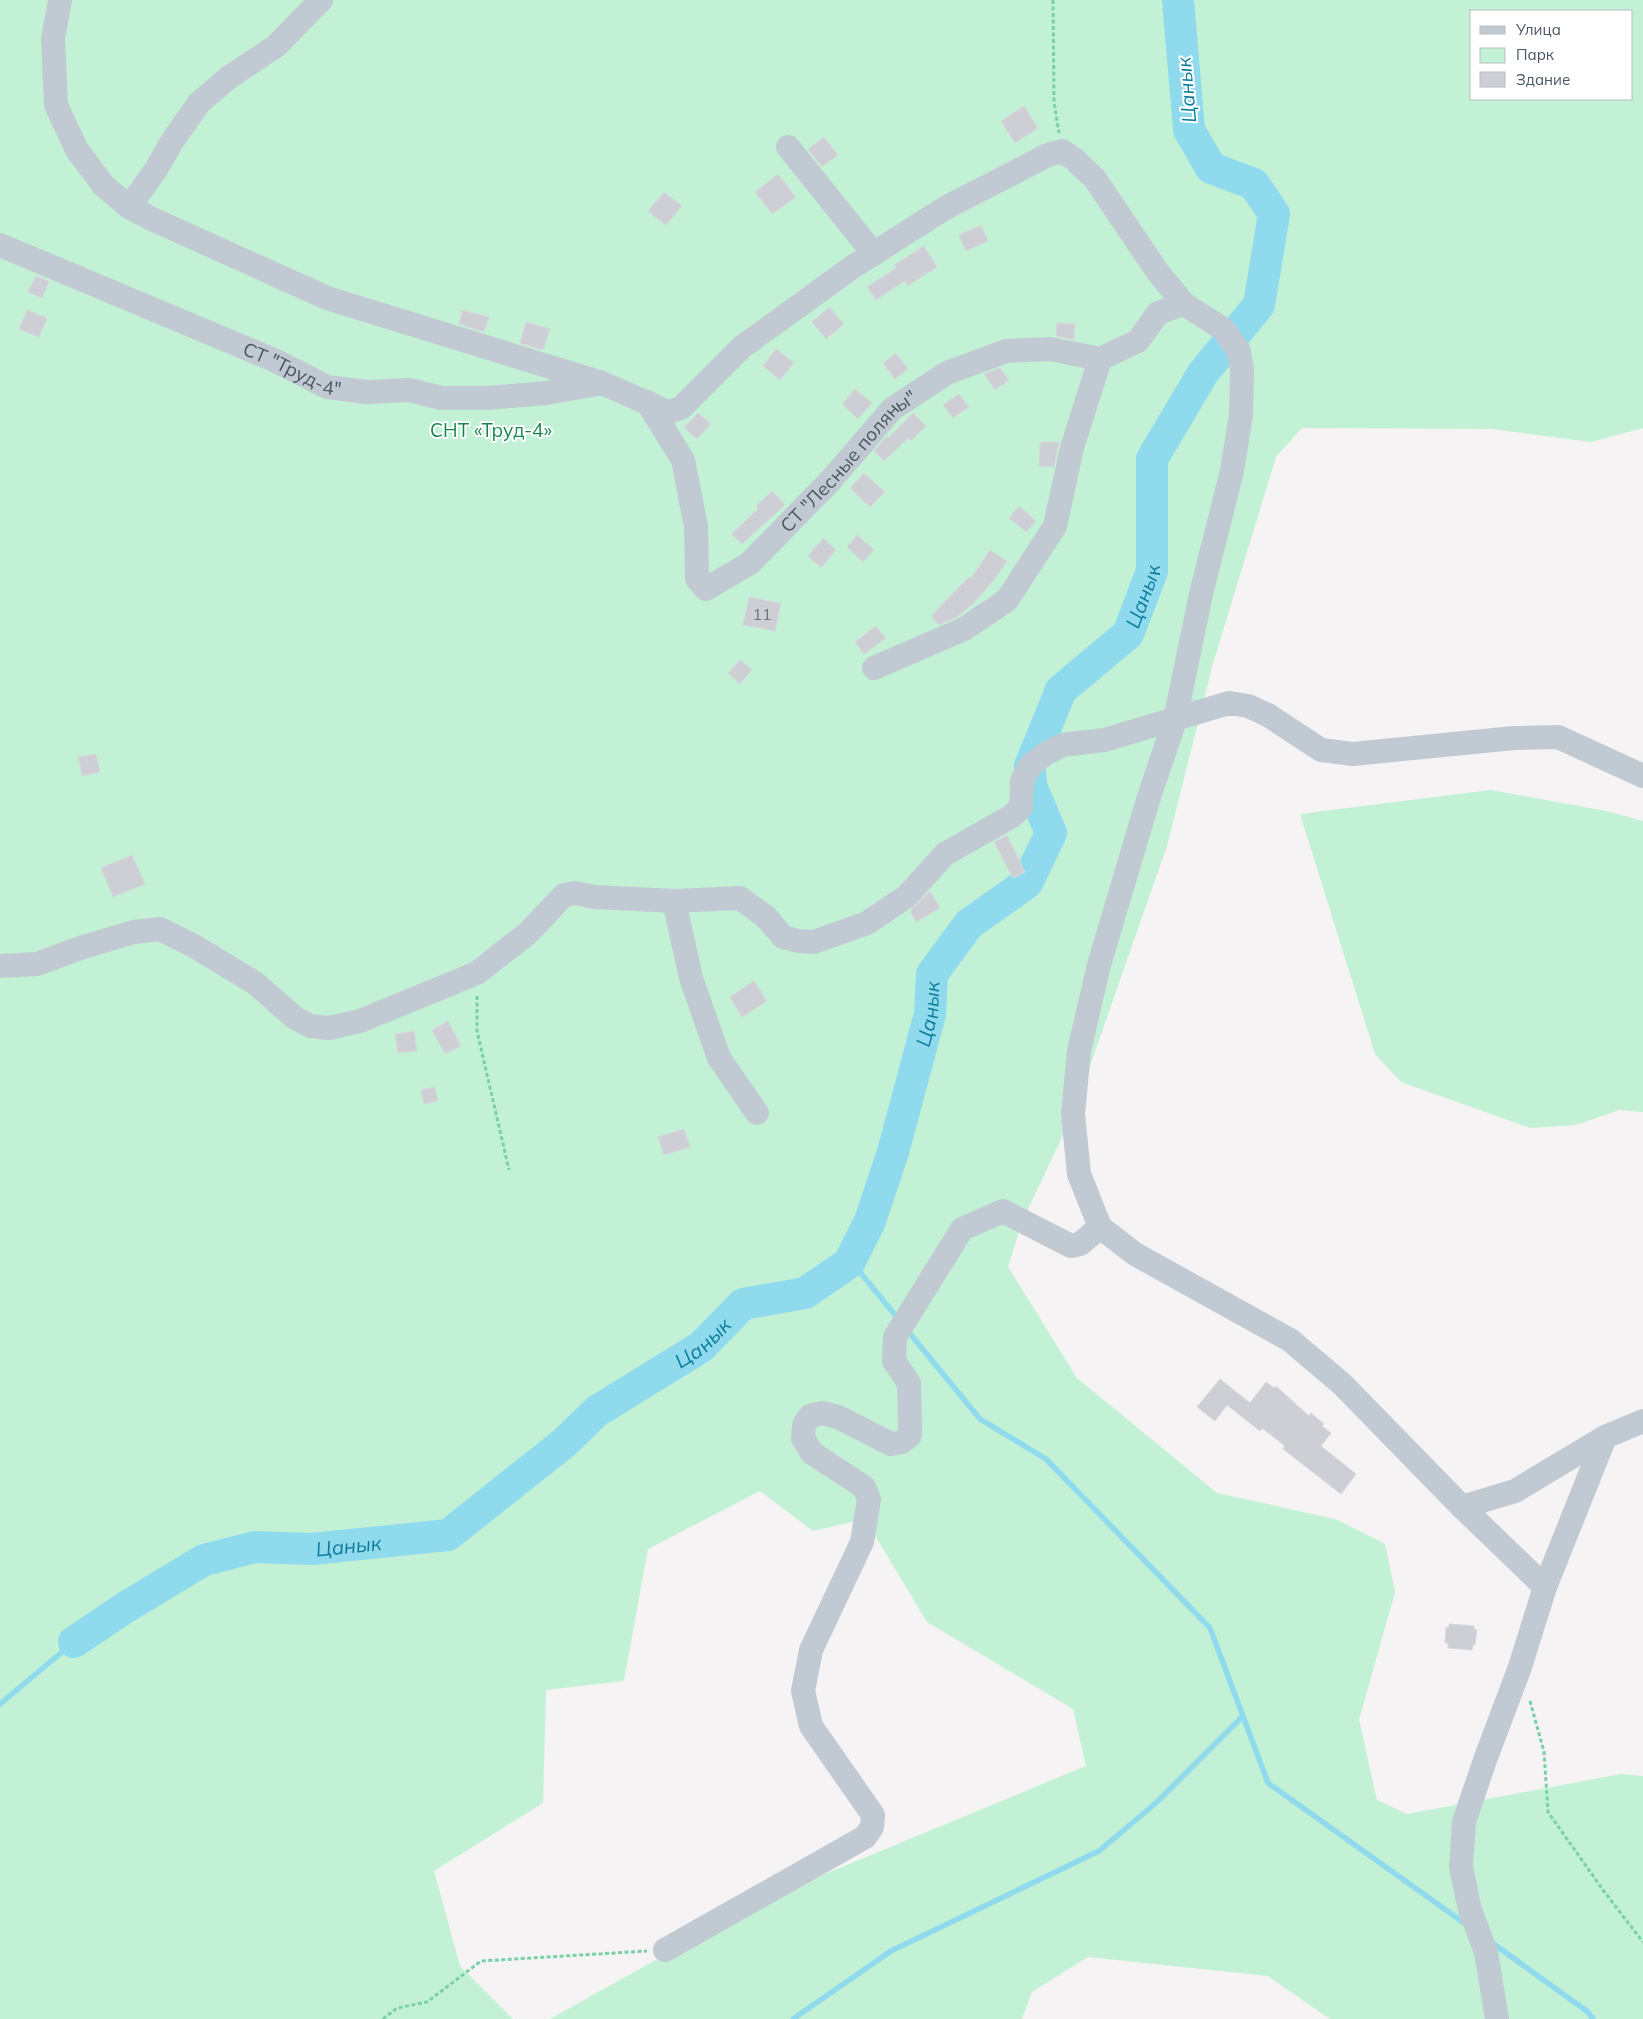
<svg xmlns="http://www.w3.org/2000/svg" width="1643" height="2019" font-family="Mulish,sans-serif">
	<rect width="100%" height="100%" fill="#f5f3f3"/>
	<path fill="#c3f1d5" fill-rule="evenodd" d="M0 0H1643V428L1591 442 1492 429 1302 428 1276 457 1212 667 1167 846 1073 1114 1022 1222 1008 1267 1077 1378 1217 1493 1335 1519 1385 1544 1395 1592 1359 1720 1377 1800 1407 1814 1621 1774 1643 1776V2019H1330L1268 1976 1088 1957 1032 1992 1022 2019H550L767 1898 1086 1766 1073 1709 927 1622 865 1519 813 1531 760 1491 648 1549 624 1681 546 1690 543 1803 434 1871 460 1966 513 2019H0ZM1472 11H1632V99H1472Z
		M1491 790 1606 811 1643 821V1112L1619 1110 1576 1125 1530 1128 1401 1082 1375 1054 1300 814Z"/>
	<g fill="none" stroke-linecap="round" stroke-linejoin="round">
		<path stroke="#90daee" stroke-width="5.5" d="M850 1260 900 1321
			M907 1330 980 1419 1046 1459 1210 1628 1268 1783 1467 1925
			M0 1704 74 1642
			M1491 1942 1588 2012 1593 2019
			M793 2019 891 1951 1099 1851 1157 1802 1243 1716"/>
		<path stroke="#90daee" stroke-width="32" id="s1" d="M74 1642 126 1607 204 1560 255 1547 312 1549 448 1535 564 1443 597 1411 701 1347 743 1304 805 1293 849 1263 870 1221 893 1152 930 1014 932 974 969 924 1027 883 1051 833 1031 786 1030 766 1061 690 1128 634 1152 571V459L1203 373 1259 305 1274 214 1254 184 1211 168 1189 130 1178 0"/>
	</g>
	<path fill="#cdcfd5" stroke="#d7d9de" d="M1024 106 1038 128 1015 143 1001 121Z
		M824 137 838 155 822 167 808 149Z
		M778 174 796 197 772 214 755 192Z
		M664 192 682 206 666 225 648 211Z
		M981 225 988 241 966 251 959 235Z
		M924 246 937 267 907 286 905 281 876 300 867 287 896 268 894 265Z
		M36 276 49 281 42 298 28 292Z
		M829 307 844 324 826 339 812 322Z
		M27 310 47 318 39 337 19 329Z
		M462 310 489 317 484 332 459 324Z
		M526 322 550 329 543 350 520 343Z
		M1057 323 1075 324 1074 340 1056 336Z
		M776 349 794 363 780 380 763 366Z
		M896 353 908 369 895 379 883 363Z
		M1000 368 1009 380 995 390 984 374Z
		M855 389 872 403 858 419 842 404Z
		M959 394 969 407 953 418 943 405Z
		M698 413 711 424 697 439 684 428Z
		M913 413 926 426 911 441 908 438 884 461 874 451 887 436 888 438Z
		M1040 442H1059L1054 467 1039 466Z
		M864 473 885 492 870 507 850 488Z
		M772 491 785 505 742 544 731 534 758 509 756 506Z
		M1019 506 1036 521 1026 532 1009 518Z
		M857 535 874 550 863 562 847 547Z
		M823 538 836 550 821 568 808 556Z
		M990 550 1007 561 994 580 973 604 957 617 939 625 931 616 969 577 971 578Z
		M749 597 781 603 775 631 743 625Z
		M876 626 886 638 864 654 855 642Z
		M740 660 752 670 740 684 728 673Z
		M96 754 100 772 82 776 78 757Z
		M1007 835 1025 872 1013 878 994 842Z
		M132 855 145 884 113 897 101 868Z
		M930 891 940 908 916 922 910 911Z
		M754 981 767 1001 742 1017 730 997Z
		M448 1021 461 1046 445 1054 432 1030Z
		M414 1031 417 1051 398 1053 395 1034Z
		M435 1087 438 1101 424 1104 421 1090Z
		M684 1129 690 1147 664 1155 658 1137Z
		M1220 1379 1250 1403 1266 1382 1274 1388 1276 1386 1309 1416 1311 1413 1324 1424 1322 1426 1331 1433 1321 1446 1356 1474 1341 1494 1283 1449 1285 1446 1262 1428 1260 1431 1227 1405 1215 1421 1197 1407Z
		M1449 1624 1474 1626V1629L1477 1630 1475 1645H1473L1472 1650 1448 1648V1643H1445L1446 1627 1449 1628Z"/>
	<g fill="none" stroke-linecap="round" stroke-linejoin="round">
		<path stroke="#7ad0a6" stroke-width="3" stroke-dasharray="4 2.5" stroke-linecap="butt" d="M1053 0 1054 102 1059 133
			M477 996V1031L509 1170
			M1530 1701 1544 1752 1548 1812 1603 1890 1643 1942
			M383 2019 397 2008 427 2002 481 1961 647 1951"/>
		<g stroke="#c1cad2" stroke-width="24">
			<path d="M60 0 53 39 56 105 77 150 104 186 129 207 152 219 327 298 602 383 668 412 681 408 742 347 854 266 947 207 1048 155 1062 151 1074 159 1095 179 1157 271 1184 304 1223 329 1239 351 1242 370 1241 415 1232 471 1201 594 1175 720 1148 800 1099 965 1079 1051 1073 1114 1079 1174 1100 1227 1135 1254 1290 1340 1342 1384 1462 1507 1515 1491 1605 1437"/>
			<path d="M788 147 874 254"/>
			<path d="M129 207 155 171 173 140 199 103 228 78 276 46 321 0"/>
			<path id="s2" d="M0 245 274 360 327 387 367 392 409 390 441 398H487L546 393 598 384"/>
			<path id="s3" d="M647 402 683 460 696 526 697 579 706 589 750 563 831 480 892 409 947 373 1006 351 1050 349 1100 359 1138 341 1158 313 1184 304"/>
			<path d="M874 668 964 629 1007 600 1055 526 1072 448 1100 359"/>
			<path d="M674 901 691 978 719 1058 757 1113"/>
			<path d="M0 966 37 964 83 947 134 932 160 929 194 946 255 983 295 1018 310 1026 329 1028 360 1021 477 973 528 933 564 895 575 893 595 897 674 901 740 898 766 917 783 937 798 941 814 942 867 923 907 896 945 854 1012 816 1021 807 1022 781 1030 766 1045 754 1063 745 1104 740 1229 703 1248 706 1268 715 1321 750 1353 754 1514 738 1558 737 1643 776"/>
			<path d="M1462 1507 1545 1587"/>
			<path d="M665 1950 865 1837 872 1827 873 1815 811 1726 803 1691 811 1650 862 1542 869 1499 864 1487 812 1453 803 1438 804 1425 810 1416 822 1413 838 1417 891 1444 902 1442 910 1435 909 1383 894 1361 895 1337 962 1229 1003 1211 1071 1246 1080 1244 1100 1227"/>
			<path d="M1497 2019 1486 1952 1470 1910 1461 1867 1464 1822 1485 1760 1520 1667 1545 1587 1605 1437 1643 1421"/>
		</g>
	</g>
	<g text-anchor="middle" dominant-baseline="central" stroke-width="4" stroke-linejoin="round" paint-order="stroke">
		<g font-size="16" fill="#6b747e">
			<text x="762" y="614">11</text>
		</g>
		<g font-size="19" fill="#4a5661" stroke="#fff">
			<text stroke="none"><textPath href="#s2" startOffset="318">СТ "Труд-4"</textPath></text>
			<text stroke="none"><textPath href="#s3" startOffset="395">СТ "Лесные поляны"</textPath></text>
		</g>
		<g font-size="19" fill="#17864f" stroke="#fff">
			<text x="491" y="430">СНТ «Труд-4»</text>
		</g>
		<g font-size="20" font-style="italic" fill="#0c7c9b" stroke="#fff">
			<text transform="translate(1186 90) rotate(-95)">Цанык</text>
			<text stroke="none"><textPath href="#s1" startOffset="1665">Цанык</textPath></text>
			<text stroke="none"><textPath href="#s1" startOffset="1155">Цанык</textPath></text>
			<text stroke="none"><textPath href="#s1" startOffset="720">Цанык</textPath></text>
			<text stroke="none"><textPath href="#s1" startOffset="300">Цанык</textPath></text>
		</g>
	</g>
	<rect x="1470" y="10" width="162" height="90" fill="#ffffff" stroke="#b7bbc0"/>
	<rect x="1480" y="26" width="25" height="8" fill="#c1cad2" stroke="#b7bbc0"/>
	<text x="1516" y="35" font-size="15" fill="#4a5661">Улица</text>
	<rect x="1480" y="48" width="25" height="15" fill="#c3f1d5" stroke="#b7bbc0"/>
	<text x="1516" y="60" font-size="15" fill="#4a5661">Парк</text>
	<rect x="1480" y="72" width="25" height="15" fill="#cdcfd5" stroke="#b7bbc0"/>
	<text x="1516" y="85" font-size="15" fill="#4a5661">Здание</text>
</svg>
